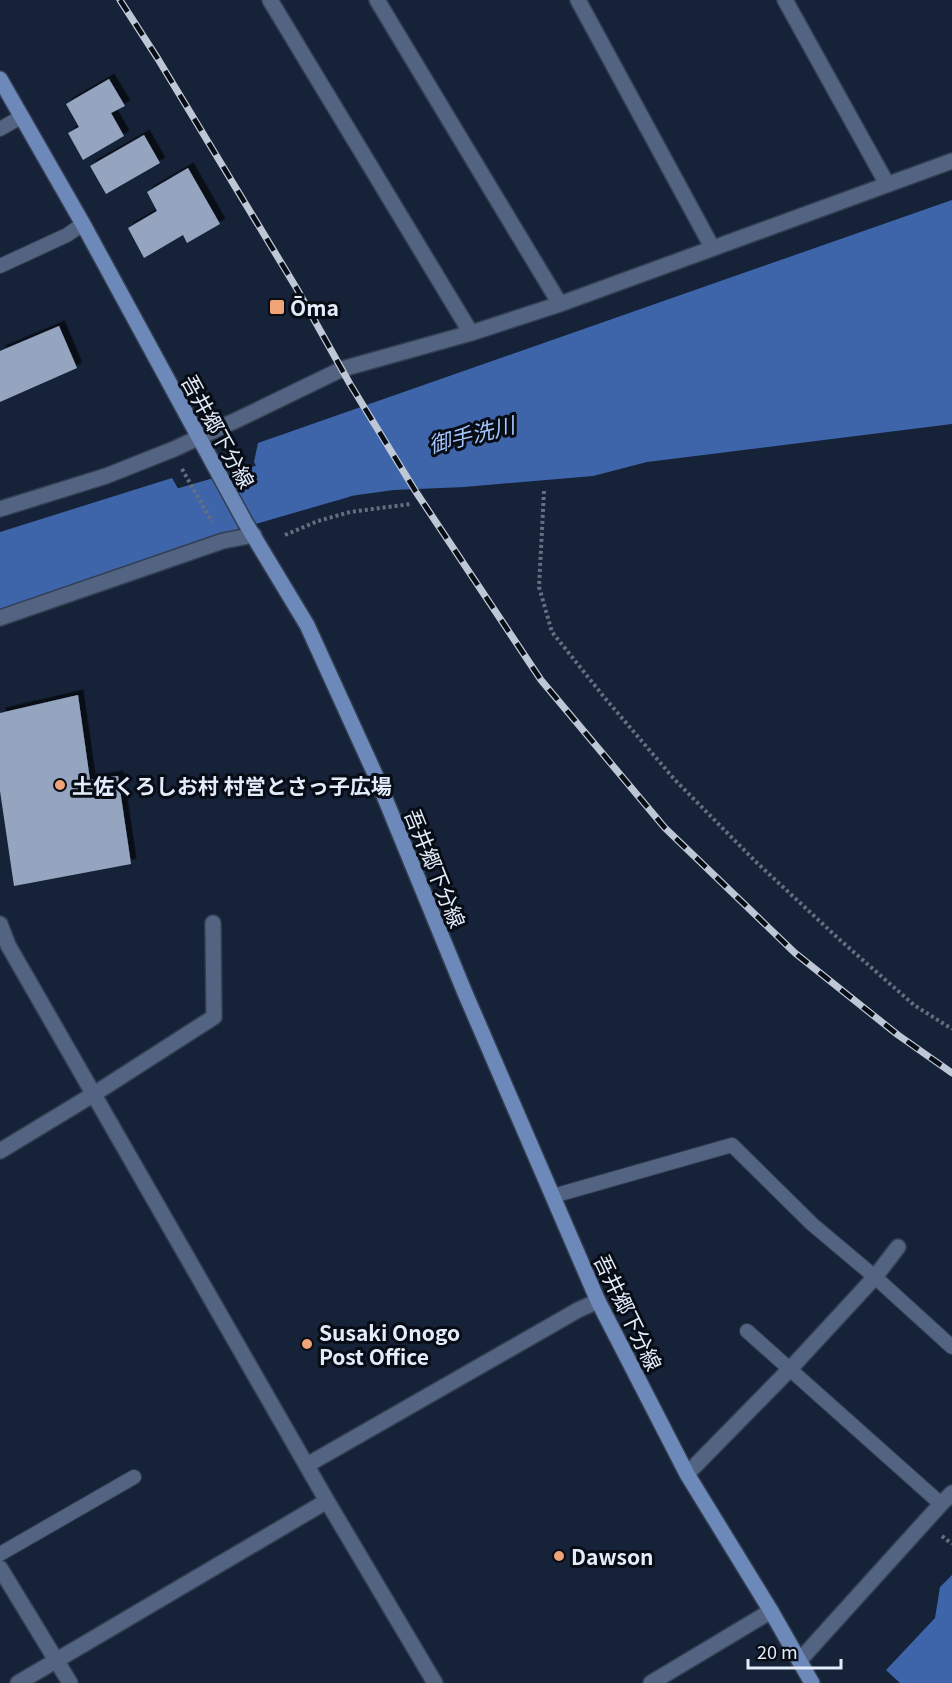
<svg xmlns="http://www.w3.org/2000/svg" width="952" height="1683" font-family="Georgia,'Noto Sans JP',serif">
	<defs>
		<filter id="shadow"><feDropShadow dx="5.5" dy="-5.5" stdDeviation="0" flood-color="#0009"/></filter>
	</defs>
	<rect width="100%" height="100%" fill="#162237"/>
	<path fill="#3e65a9" d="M952 200V424L647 462 593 476 464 487 394 490 277 506 254 462 258 443Z
		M172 478 202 531 0 597V532Z
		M952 1575V1683H900L886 1670 935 1618 940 1587Z"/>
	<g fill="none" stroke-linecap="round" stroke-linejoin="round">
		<path stroke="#3e65a9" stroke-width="56" d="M0 583 23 576 187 515 341 470"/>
	</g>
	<path fill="#95a5c0" filter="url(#shadow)" d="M109 79 125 106 111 113 124 136 83 160 68 133 79 127 66 104Z
		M144 135 160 163 106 194 90 166Z
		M188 168 220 224 187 243 183 235 144 258 128 228 157 211 147 192Z
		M59 326 77 368 0 402V351Z
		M78 695 90 780 118 776 131 864 14 886 0 791V713Z"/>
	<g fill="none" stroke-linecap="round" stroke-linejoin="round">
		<g stroke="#333e52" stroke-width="16">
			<path id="lane" d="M0 129 21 117
				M0 266 67 235 83 224
				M553 1196 732 1145 812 1224 875 1277 952 1347
				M747 1331 941 1504
				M0 1554 134 1477"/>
		</g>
		<g stroke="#333e52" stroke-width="18">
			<path id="street" d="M270 0 471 333
				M377 0 560 304
				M578 0 712 247
				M785 0 887 184
				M0 509 106 476 174 449 241 418 342 369 471 333 560 304 952 161
				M0 618 223 541 254 535
				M0 924 8 945 327 1501 435 1683
				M0 1151 94 1094 214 1017 213 923
				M307 1465 578 1310 598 1301
				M687 1474 790 1369 875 1277 898 1247
				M0 1568 70 1683
				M799 1661 941 1504 952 1493
				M18 1683 327 1501
				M651 1683 771 1611"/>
		</g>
		<g stroke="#333e52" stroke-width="18">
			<path id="secondary" d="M0 79 83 224 245 522 307 625 375 774 465 993 598 1301 687 1474 771 1611 812 1683"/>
		</g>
		<path stroke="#646f82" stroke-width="4" stroke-dasharray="3 3" stroke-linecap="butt" d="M182 469 212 522
			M544 491 539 587 552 632 604 697 675 780 755 861 840 940 914 1005 952 1029
			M285 535 318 521 350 512 411 504
			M942 1536 952 1544"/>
		<use href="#lane" stroke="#526482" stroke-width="14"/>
		<use href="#street" stroke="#526482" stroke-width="15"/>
		<use href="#secondary" stroke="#6d89b9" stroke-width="15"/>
		<g stroke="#bdc7d6" stroke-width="7">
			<path id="rail" d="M120 0 158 59 297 289 350 384 416 492 541 680 665 828 795 953 898 1035 952 1073"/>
		</g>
		<use href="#rail" stroke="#070c15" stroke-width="4.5" stroke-dasharray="14" stroke-linecap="butt"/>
	</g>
	<g fill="#efa377" stroke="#070c15" stroke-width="2">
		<rect x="269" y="299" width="16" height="16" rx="3"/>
		<circle cx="60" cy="785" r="6"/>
		<circle cx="307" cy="1344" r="6"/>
		<circle cx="559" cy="1556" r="6"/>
	</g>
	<g text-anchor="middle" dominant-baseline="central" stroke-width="6" stroke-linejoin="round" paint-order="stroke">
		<g font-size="21" font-weight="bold" fill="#e3ecfa" stroke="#070c15" text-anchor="start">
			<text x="290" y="307">Ōma</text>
			<text x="72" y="785">土佐くろしお村 村営とさっ子広場</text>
			<text x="319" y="1332">Susaki Onogo<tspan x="319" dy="24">Post Office</tspan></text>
			<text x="571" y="1556">Dawson</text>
		</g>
		<g font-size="21" fill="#e3ecfa" stroke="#070c15">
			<text transform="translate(219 431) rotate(61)">吾井郷下分線</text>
			<text transform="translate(436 868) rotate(68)">吾井郷下分線</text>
			<text transform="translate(629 1312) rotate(64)">吾井郷下分線</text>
		</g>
		<g font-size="22" font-style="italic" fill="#a3c5fe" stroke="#070c15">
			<text transform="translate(471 433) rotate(-14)">御手洗川</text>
		</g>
	</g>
	<path d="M748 1659v9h93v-9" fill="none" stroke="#e3ecfa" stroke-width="3"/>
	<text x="757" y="1659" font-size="18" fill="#e3ecfa" stroke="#070c15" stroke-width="4.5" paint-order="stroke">20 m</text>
</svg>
